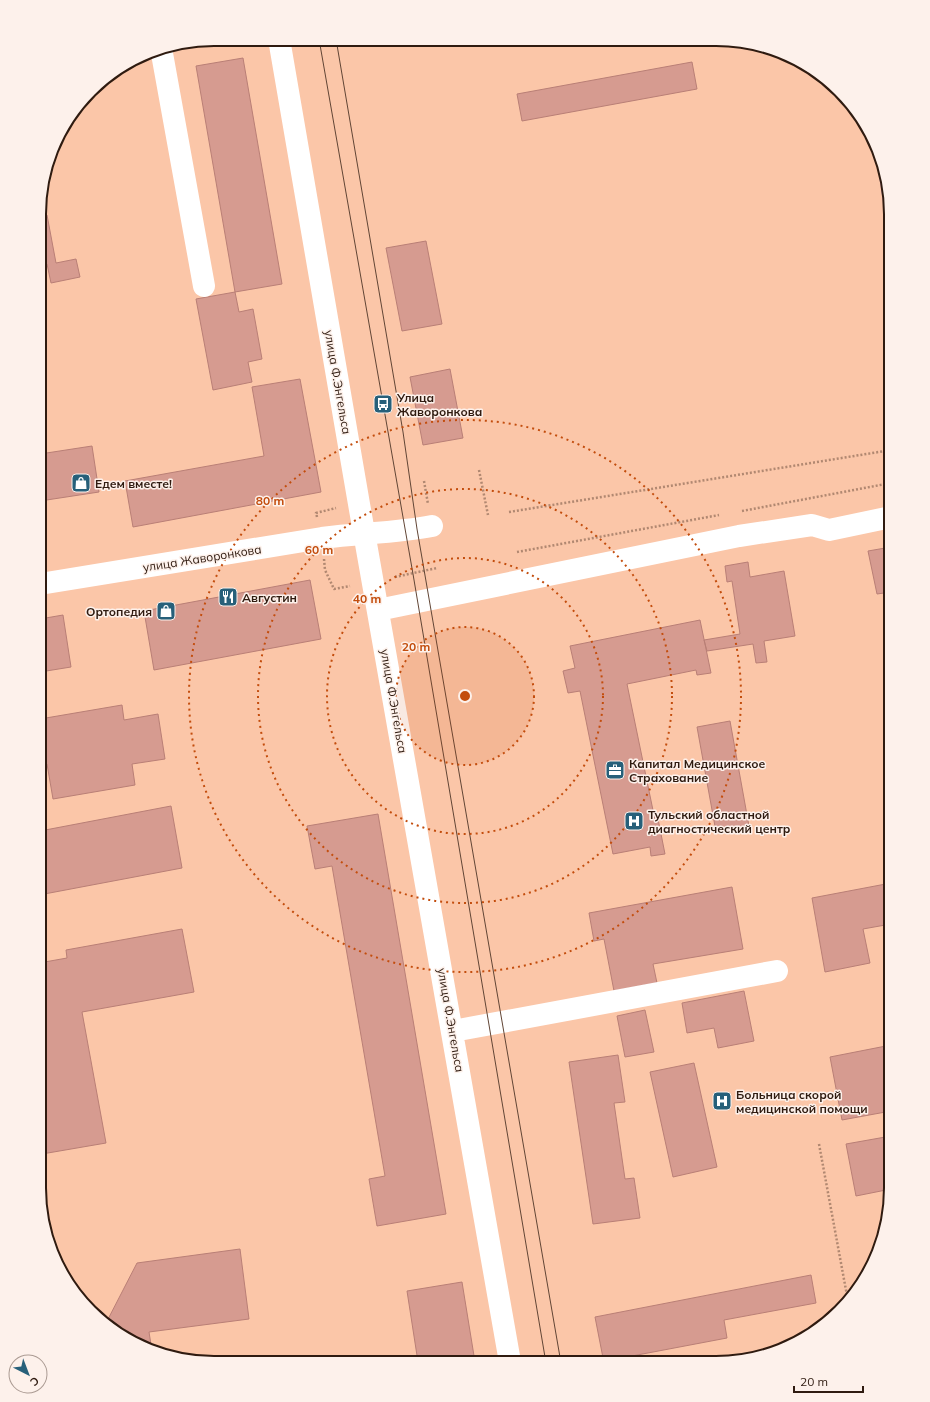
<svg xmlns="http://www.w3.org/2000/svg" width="930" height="1402" font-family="Mulish,sans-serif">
	<rect width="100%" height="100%" fill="#fbc6a8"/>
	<path fill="#db9fba" d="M874 141 878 147 891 214V257Z"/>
	<path fill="#d69b90" stroke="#b97f76" d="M243 58 282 284 235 292 196 66Z
		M692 62 697 89 522 121 517 94Z
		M47 215 56 263 76 259 80 277 51 283 47 264 40 265V217Z
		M426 241 442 324 402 331 386 248Z
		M235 292 239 312 253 309 262 359 248 362 252 382 213 390 196 299Z
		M450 369 463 438 423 445 410 377Z
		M300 379 321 492 133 527 125 481 264 456 252 387Z
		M92 446 99 492 40 501V454Z
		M891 547V592L877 594 868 551Z
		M748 562 750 577 784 571 795 636 764 641 767 662 756 663 753 644 707 651 704 640 740 634 732 581 727 582 725 566Z
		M310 580 321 639 154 670 144 611Z
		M63 615 71 667 40 672V619Z
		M700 620 711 673 697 675 696 670 627 684 655 820 658 819 665 854 651 856 650 847 613 854 580 691 568 693 563 671 575 668 570 646Z
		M122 705 124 720 158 714 165 759 132 764 135 785 53 799 47 764 40 766V719Z
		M730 721 749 826 716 832 697 727Z
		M171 806 182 868 39 895 40 831Z
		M378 814 446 1214 377 1226 369 1179 385 1176 332 866 315 869 307 826Z
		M891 883V924L863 929 870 963 825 972 812 898Z
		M732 887 743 949 653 964 657 983 614 991 604 939 594 941 589 913Z
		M182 929 194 992 82 1012 106 1143 42 1154 39 1141V963L67 958 66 950Z
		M744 991 754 1041 718 1048 714 1028 687 1033 682 1003Z
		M645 1010 654 1052 625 1057 617 1016Z
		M891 1045V1111L842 1120 830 1057Z
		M618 1055 625 1102 614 1103 625 1179 634 1178 640 1218 593 1224 569 1062Z
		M694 1063 717 1167 673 1177 650 1072Z
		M891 1136V1189L856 1196 846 1144Z
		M240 1249 249 1319 149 1332 152 1351 105 1325 137 1263Z
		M811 1275 816 1303 724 1320 727 1338 632 1356 634 1363H604L595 1317Z
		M462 1282 475 1362H418L407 1291Z
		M791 1345 783 1350 764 1353V1351Z"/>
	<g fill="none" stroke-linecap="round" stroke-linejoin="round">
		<path stroke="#b18871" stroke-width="2.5" stroke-dasharray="2 2" stroke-linecap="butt" d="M479 470 488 515
			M424 481 428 504
			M742 511 891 483
			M509 512 891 450
			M317 517 316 513 336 508
			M517 552 719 515
			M324 559 325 570 334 589 350 586
			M395 577 437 568
			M819 1144 848 1301"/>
		<path stroke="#fff" stroke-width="22" d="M279 39 359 504 510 1362
			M161 48 204 286
			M40 584 322 538C359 533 396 533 432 526
			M378 610 739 536 812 525 829 530 891 517
			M453 1031 777 971"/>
		<path stroke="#614535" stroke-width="1" d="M319 39 413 574 546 1363
			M336 39 403 432 417 529 561 1363"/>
	</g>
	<circle cx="465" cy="696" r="69" fill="#c34d0d" fill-opacity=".12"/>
	<g fill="none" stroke="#c34d0d" stroke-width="2" stroke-dasharray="2 4">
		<circle cx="465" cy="696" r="69"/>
		<circle cx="465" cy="696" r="138"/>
		<circle cx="465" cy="696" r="207"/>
		<circle cx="465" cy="696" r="276"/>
	</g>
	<defs>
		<g id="bus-square" transform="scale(1)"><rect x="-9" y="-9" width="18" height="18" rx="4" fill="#27607a" stroke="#fdf1eb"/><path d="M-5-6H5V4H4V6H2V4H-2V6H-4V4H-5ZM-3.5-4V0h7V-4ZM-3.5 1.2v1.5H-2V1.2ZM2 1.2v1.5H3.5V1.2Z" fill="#fff"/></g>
		<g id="shop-square" transform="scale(1)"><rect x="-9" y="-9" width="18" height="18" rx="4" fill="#27607a" stroke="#fdf1eb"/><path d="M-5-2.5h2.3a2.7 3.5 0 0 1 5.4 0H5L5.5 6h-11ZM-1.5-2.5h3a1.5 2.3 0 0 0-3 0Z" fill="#fff"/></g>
		<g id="restaurant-square" transform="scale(1)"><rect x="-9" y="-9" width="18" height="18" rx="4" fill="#27607a" stroke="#fdf1eb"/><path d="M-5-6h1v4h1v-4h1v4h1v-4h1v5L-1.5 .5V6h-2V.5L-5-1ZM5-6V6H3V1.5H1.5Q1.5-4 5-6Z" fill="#fff"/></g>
		<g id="office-square" transform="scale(1)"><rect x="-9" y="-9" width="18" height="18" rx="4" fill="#27607a" stroke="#fdf1eb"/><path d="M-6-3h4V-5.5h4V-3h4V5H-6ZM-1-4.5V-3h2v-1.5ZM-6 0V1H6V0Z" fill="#fff"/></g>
		<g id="hospital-square" transform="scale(1)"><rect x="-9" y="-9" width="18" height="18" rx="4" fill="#27607a" stroke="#fdf1eb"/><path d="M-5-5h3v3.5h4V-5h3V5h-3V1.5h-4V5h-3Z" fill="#fff"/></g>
	</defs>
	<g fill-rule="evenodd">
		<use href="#bus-square" x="383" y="404"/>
		<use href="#shop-square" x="81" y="483"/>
		<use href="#restaurant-square" x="228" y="597"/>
		<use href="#shop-square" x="166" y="611"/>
		<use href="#office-square" x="615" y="770"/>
		<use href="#hospital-square" x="634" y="821"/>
		<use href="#hospital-square" x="722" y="1101"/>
	</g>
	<g text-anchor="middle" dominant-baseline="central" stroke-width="3" stroke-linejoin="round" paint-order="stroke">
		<g font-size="12" fill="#2f1b10" stroke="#fdf1eb">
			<text transform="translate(338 382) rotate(80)">улица Ф.Энгельса</text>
			<text transform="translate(202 558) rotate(-9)">улица Жаворонкова</text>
			<text transform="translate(394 701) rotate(80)">улица Ф.Энгельса</text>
			<text transform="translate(451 1020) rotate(80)">улица Ф.Энгельса</text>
		</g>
		<g font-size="12" font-weight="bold" fill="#2f1b10" stroke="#fdf1eb" text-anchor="start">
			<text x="397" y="397">Улица<tspan x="397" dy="14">Жаворонкова</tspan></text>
			<text x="95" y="483">Едем вместе!</text>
			<text x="242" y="597">Августин</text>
			<text x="152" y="611" text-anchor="end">Ортопедия</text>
			<text x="629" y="763">Капитал Медицинское<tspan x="629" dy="14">Страхование</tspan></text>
			<text x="648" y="814">Тульский областной<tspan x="648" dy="14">диагностический центр</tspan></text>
			<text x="736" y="1094">Больница скорой<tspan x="736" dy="14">медицинской помощи</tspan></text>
		</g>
	</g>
	<path d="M0 0H930V1402H0ZM214 46H716A168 168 0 0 1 884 214V1188A168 168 0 0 1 716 1356H214A168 168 0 0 1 46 1188V214A168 168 0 0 1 214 46Z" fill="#fdf1eb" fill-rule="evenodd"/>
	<path fill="none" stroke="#2f1b10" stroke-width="2" d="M214 46H716A168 168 0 0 1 884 214V1188A168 168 0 0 1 716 1356H214A168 168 0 0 1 46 1188V214A168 168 0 0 1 214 46Z"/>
	<circle cx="465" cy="696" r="6" fill="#c34d0d" stroke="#fdf1eb" stroke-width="2"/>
	<g font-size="12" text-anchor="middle" font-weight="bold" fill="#c34d0d" stroke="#fdf1eb" stroke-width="3" stroke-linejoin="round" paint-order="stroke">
		<text x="270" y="505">80 m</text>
		<text x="319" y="554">60 m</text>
		<text x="367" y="603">40 m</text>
		<text x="416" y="651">20 m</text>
	</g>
	<g transform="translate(28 1374) rotate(138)"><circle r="19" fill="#fdf1eb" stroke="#ab9b93"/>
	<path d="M0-3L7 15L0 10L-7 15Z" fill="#27607a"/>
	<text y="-6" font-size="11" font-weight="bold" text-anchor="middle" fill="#2f1b10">С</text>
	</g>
	<path d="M794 1386v6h69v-6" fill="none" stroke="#2f1b10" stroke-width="2"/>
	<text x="800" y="1386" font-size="12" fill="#2f1b10" stroke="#fdf1eb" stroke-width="3" paint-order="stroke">20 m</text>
</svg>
